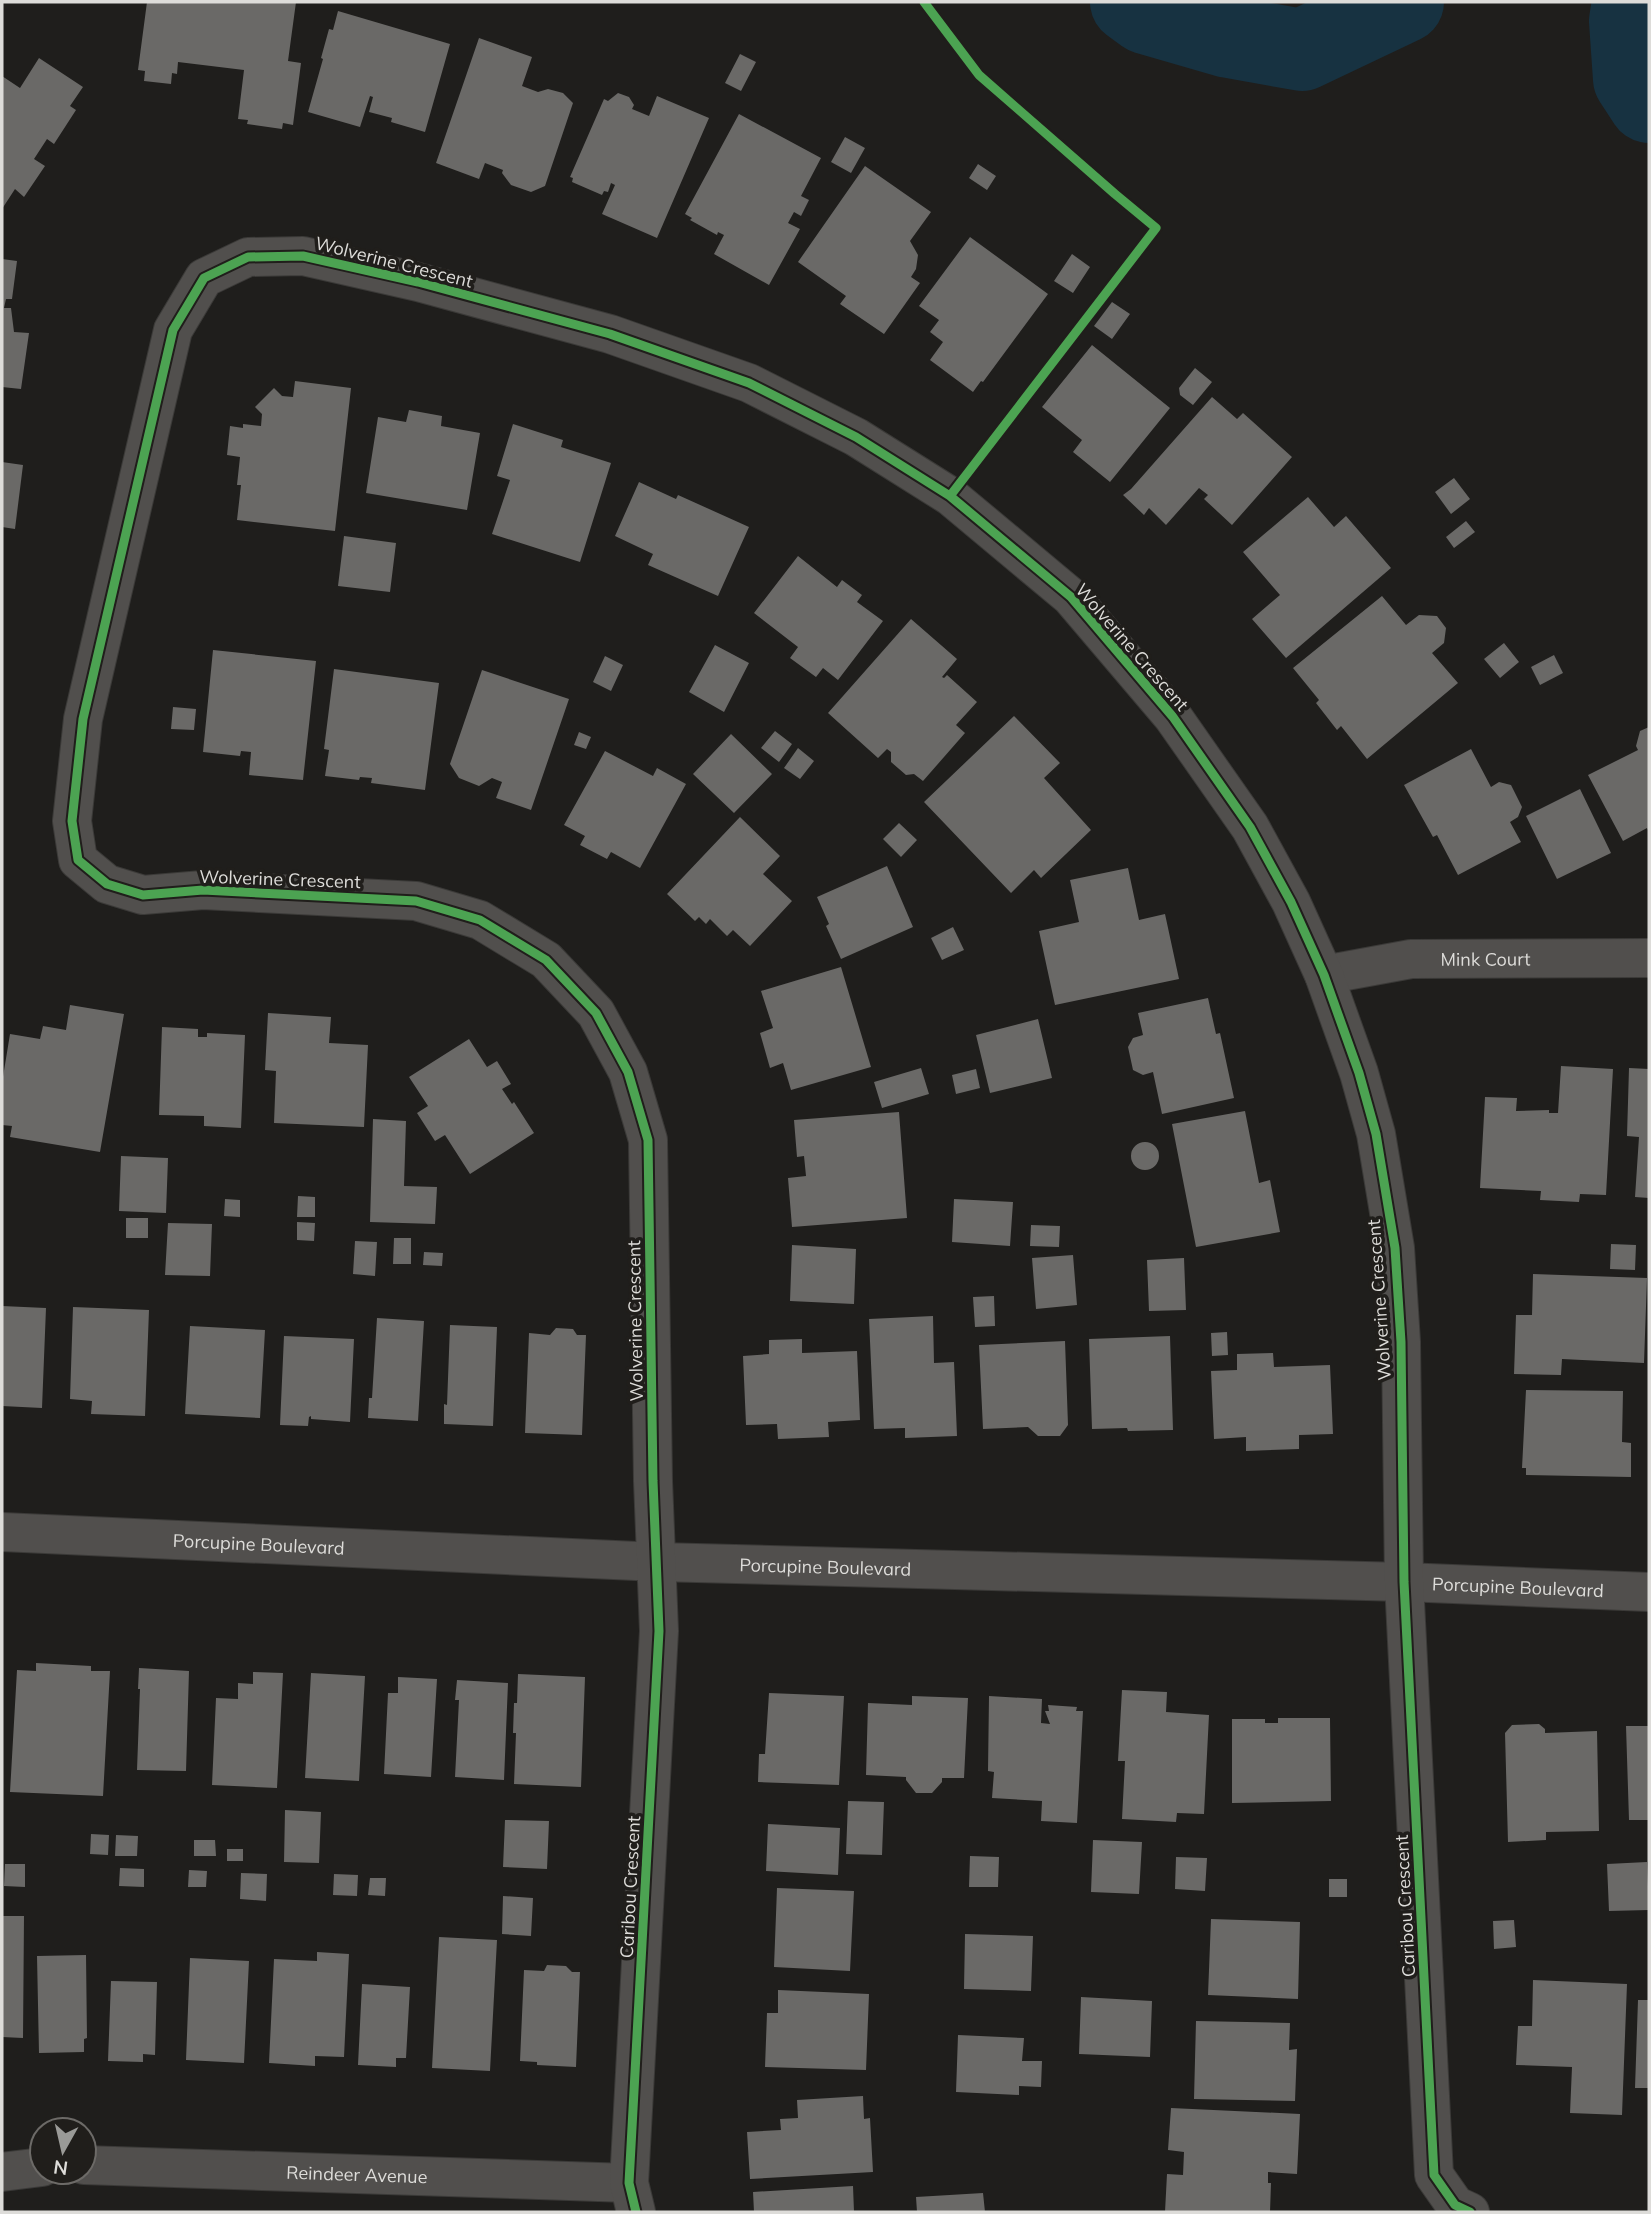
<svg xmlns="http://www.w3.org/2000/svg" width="1651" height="2214" font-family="Mulish,sans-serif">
	<rect width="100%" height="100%" fill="#1f1e1c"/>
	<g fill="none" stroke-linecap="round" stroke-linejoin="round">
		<path stroke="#173241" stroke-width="82" d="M1131 2 1146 13 1229 37 1302 50 1403 2
			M1633 2 1630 21 1634 79 1649 102"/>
	</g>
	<path fill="#6a6967" d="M147 2H296L288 61 301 63 293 125 283 123 282 129 247 124 248 120 238 119 244 70 178 62 177 74 172 73 171 84 144 81 145 71 138 70Z
		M338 11 450 44 425 132 391 122 392 118 369 112 373 97 370 96 360 127 308 112 323 59 321 58 329 29 333 30Z
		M479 38 532 57 522 86 538 92 548 89 563 93 573 103 545 186 531 192 511 185 502 173 503 170 485 163 479 179 436 163Z
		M740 54 756 62 741 91 725 83Z
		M39 58 83 87 70 106 76 110 54 144 47 139 34 159 45 166 24 197 15 189 2 209V76L20 88Z
		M618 93 629 97 634 105 632 109 649 116 657 96 709 118 657 238 602 214 615 185 611 183 608 192 604 191 602 195 572 182 573 178 570 177 604 99 608 101Z
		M739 114 821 158 801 196 809 200 801 216 794 212 788 223 800 229 769 285 714 254 724 235 718 232 717 235 690 220 692 218 685 214Z
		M845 137 865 148 851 173 831 162Z
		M978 164 996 176 987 190 969 178Z
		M865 166 931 212 910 241 918 255 916 269 911 277 920 283 884 334 840 304 846 296 798 262Z
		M970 237 1048 294 983 382 981 381 973 392 930 360 943 342 930 332 939 320 919 306Z
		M1072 254 1090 267 1073 293 1054 281Z
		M2 259 17 261 12 299H6L4 308H11L14 332 29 333 21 389 2 387Z
		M1112 302 1130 314 1112 339 1094 326Z
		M1092 345 1170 408 1110 482 1073 452 1082 440 1042 407Z
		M1195 368 1212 382 1193 405 1180 395 1179 388Z
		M295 381 351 388 335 531 237 520 241 485H237L240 457 227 455 230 426 243 428V424L261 426 262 414 255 407 274 388 282 396 293 397Z
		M1212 397 1237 419 1243 413 1292 457 1232 525 1204 499 1208 495 1199 488 1166 525 1149 508 1144 515 1123 495 1131 489Z
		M409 410 442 416 441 426 480 433 467 510 366 493 378 417 406 422Z
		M513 424 563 440 561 447 611 463 580 562 492 534 510 480 497 476Z
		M2 462 23 465 15 529 2 527Z
		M1454 478 1470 499 1451 514 1435 492Z
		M639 482 676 499 678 495 749 527 718 596 648 565 653 554 615 536Z
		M1308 497 1334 527 1346 516 1391 568 1286 658 1252 619 1280 595 1243 552Z
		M1466 521 1475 532 1454 548 1446 537Z
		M344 536 396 543 390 592 338 586Z
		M798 556 837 587 842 580 862 595 857 602 883 621 838 680 823 668 816 677 790 658 798 647 754 613Z
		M1382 596 1406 625 1419 615 1437 616 1446 628 1444 643 1432 653 1458 683 1367 759 1341 726 1337 730 1316 703 1319 700 1293 668Z
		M911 619 957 659 942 677 944 678 947 675 977 702 956 725 965 733 923 781 914 774 906 775 891 762V752L887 749 878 758 828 713Z
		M1504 643 1519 662 1500 678 1484 659Z
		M715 645 749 663 724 712 689 692Z
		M213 650 316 661 303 780 249 775 251 752 241 751 240 756 203 752Z
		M1554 655 1563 673 1540 685 1531 667Z
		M605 656 623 665 611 691 593 682Z
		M334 669 439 683 425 790 371 783 372 778 360 777 359 780 325 776 329 750 324 749Z
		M482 670 569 699 531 810 496 798 502 782 492 778 479 786 459 778 450 764Z
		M173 707 196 709 194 730 171 729Z
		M1014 716 1060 763 1044 778 1091 830 1041 878 1034 870 1011 893 924 802Z
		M1649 727V832L1647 828 1623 841 1588 775 1638 750 1636 746 1640 731Z
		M775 731 792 744 779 762 761 748Z
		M579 732 591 737 586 749 574 745Z
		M731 734 772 774 734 813 693 774Z
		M798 748 814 761 800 779 784 768Z
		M1471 749 1491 787 1499 782 1511 785 1522 807 1518 817 1510 822 1521 842 1458 875 1437 835 1433 837 1404 785Z
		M605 751 653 776 657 768 686 784 640 868 611 852 607 859 580 845 585 836 564 825Z
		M1580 789 1611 853 1557 879 1526 816Z
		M740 817 780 856 763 874 792 901 750 946 733 930 727 936 710 919 706 924 699 917 695 921 667 894Z
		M899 823 917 840 901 857 883 839Z
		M887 866 913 927 841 959 826 926 829 924 817 897Z
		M1128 868 1139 920 1165 914 1179 979 1055 1005 1039 931 1079 922 1070 880Z
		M953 927 964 950 942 960 931 938Z
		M841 967 871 1067 791 1090 783 1063 770 1068 760 1033 773 1028 761 991Z
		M1208 998 1216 1034 1220 1033 1234 1098 1162 1114 1153 1072 1143 1075 1133 1070 1128 1047 1133 1038 1143 1035 1138 1013Z
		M70 1005 124 1014 100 1152 10 1137 12 1126 2 1125V1083L10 1034 40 1039 43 1026 66 1030Z
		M268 1013 331 1017 329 1043 368 1045 364 1127 274 1123 276 1071 265 1070Z
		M1038 1019 1052 1078 990 1093 976 1035Z
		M162 1027 198 1029V1037H207V1033L245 1035 241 1128 204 1126V1116L159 1115Z
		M469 1039 487 1067 497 1061 511 1084 502 1089 512 1104 514 1102 534 1133 470 1174 445 1135 435 1141 417 1113 428 1106 409 1077Z
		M1561 1066 1613 1069 1606 1195 1580 1194 1579 1202 1540 1200 1541 1191 1480 1188 1485 1097 1517 1098 1516 1111 1549 1110V1113H1558Z
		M921 1068 929 1094 882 1108 874 1082Z
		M1629 1068 1649 1069V1198L1635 1197 1639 1137 1627 1136Z
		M976 1069 980 1088 956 1094 952 1075Z
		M1245 1111 1259 1183 1270 1180 1280 1232 1196 1247 1172 1124Z
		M899 1112 907 1218 792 1227 788 1178 806 1176 804 1156 797 1157 794 1120Z
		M373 1119 406 1121 404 1186 437 1187 435 1224 370 1222Z
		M1131 1156a14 14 0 1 1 28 0a14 14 0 1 1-28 0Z
		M121 1156 168 1158 166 1213 119 1211Z
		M298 1196 315 1197V1217H297Z
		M225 1199 240 1200V1217L224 1216Z
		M954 1199 1013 1202 1010 1246 952 1242Z
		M126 1218H148V1238H126Z
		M297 1222 315 1223 314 1241 297 1240Z
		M168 1223 212 1224 210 1276 165 1275Z
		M1031 1225 1060 1226 1059 1247 1030 1246Z
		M394 1238H411V1264H393Z
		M355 1241 377 1242 375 1276 353 1274Z
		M1611 1244 1636 1245 1635 1270 1610 1269Z
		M792 1245 856 1249 854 1304 790 1301Z
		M424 1252 443 1253 442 1266 423 1265Z
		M1073 1255 1077 1305 1036 1309 1032 1258Z
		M1184 1258 1186 1310 1149 1311 1147 1260Z
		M1533 1274 1647 1278 1644 1363 1562 1359 1561 1375 1514 1374 1516 1315H1532Z
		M994 1296 995 1326 975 1327 973 1297Z
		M2 1306 46 1308 42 1408 2 1406Z
		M73 1307 149 1310 145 1416 91 1414 92 1401 70 1399Z
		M933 1316 934 1363 954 1362 957 1436 905 1438V1428L874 1429 869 1319Z
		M377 1318 424 1321 418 1421 368 1418 369 1398H372Z
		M450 1325 497 1327 493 1426 444 1424V1404L447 1405Z
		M190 1326 265 1330 260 1418 185 1414Z
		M556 1328 573 1329 577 1335H586L582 1435 525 1433 529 1333 550 1335Z
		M1227 1332 1228 1355 1212 1356 1211 1333Z
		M284 1336 354 1339 350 1422 311 1419V1416L309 1417 308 1426 280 1425Z
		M1170 1336 1173 1430 1128 1431 1127 1428 1092 1429 1089 1339Z
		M802 1339V1353L857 1351 860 1420 828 1422 829 1437 778 1439 777 1424 746 1425 743 1356 769 1354V1340Z
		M1065 1341 1068 1425 1060 1436H1038L1028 1427 983 1429 979 1345Z
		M1273 1353 1274 1367 1330 1365 1333 1434 1299 1435V1449L1246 1451V1437L1214 1439 1211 1371 1237 1370V1354Z
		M1526 1390 1623 1391 1622 1442 1631 1443V1477L1526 1475V1468H1522Z
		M36 1663 91 1666V1671H110L103 1796 10 1792 17 1670 36 1671Z
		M139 1668 189 1671 186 1771 137 1770 140 1689H138Z
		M253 1672 283 1673 277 1788 212 1785 216 1698 238 1699V1683L253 1684Z
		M311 1673 365 1676 359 1781 305 1778Z
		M518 1674 585 1677 581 1787 514 1784 516 1733H513L514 1703H517Z
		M398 1677 437 1679 431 1777 384 1774 388 1693H398Z
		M457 1680 508 1683 504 1780 455 1777 459 1700H455Z
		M1122 1690 1167 1692 1166 1712 1209 1715 1204 1814 1177 1813 1176 1822 1122 1819 1125 1761H1118Z
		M769 1693 844 1696 839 1785 758 1782 759 1754H765Z
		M912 1696 968 1698 964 1778H942V1782L932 1793H916L906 1780V1777L866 1775 868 1703 912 1705Z
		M989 1696 1042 1699 1041 1723 1050 1724 1045 1711H1049L1048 1705 1077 1707 1076 1711H1083L1077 1823 1041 1821 1042 1801 992 1798 994 1772 988 1771Z
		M1278 1718H1330L1331 1801 1232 1803V1719H1265V1723H1278Z
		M1539 1724 1545 1729V1733L1597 1731 1599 1831 1546 1832V1840L1508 1842 1505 1733 1512 1725Z
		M1626 1726H1649V1820H1629Z
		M848 1801 884 1802 882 1855 846 1854Z
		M285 1810 321 1812 319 1863 284 1862Z
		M505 1820 549 1821 547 1869 503 1867Z
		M768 1824 840 1828 838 1875 766 1871Z
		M91 1834 109 1835 108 1855 90 1854Z
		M116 1835 138 1836 137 1856H115Z
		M194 1840H215L216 1856H194Z
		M1093 1840 1142 1842 1139 1894 1091 1892Z
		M227 1849H243V1861H227Z
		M970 1856 999 1857 998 1887H969Z
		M1176 1857 1207 1858 1205 1891 1175 1889Z
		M1647 1862 1649 1910 1609 1911 1607 1864Z
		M5 1864H25V1887L4 1886Z
		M120 1868 144 1869V1887L119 1886Z
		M189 1870 207 1871 206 1887H188Z
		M241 1873 267 1874 266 1901 240 1899Z
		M334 1874 358 1875 357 1896 333 1895Z
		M370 1878H386L385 1896 368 1895Z
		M1329 1879H1347V1897H1329Z
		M777 1888 854 1891 850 1971 774 1967Z
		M503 1896 533 1898 531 1936 502 1934Z
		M2 1916H24L23 2038 2 2037Z
		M1211 1919 1300 1922 1298 1999 1208 1995Z
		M1514 1920 1516 1947 1494 1949 1493 1921Z
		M965 1934 1033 1936 1031 1991 964 1989Z
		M439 1937 497 1940 490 2071 432 2068Z
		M317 1952 349 1954 344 2057 315 2056V2066L269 2063 274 1959 317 1961Z
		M86 1955 87 2038 84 2039V2052L39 2053 37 1956Z
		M190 1958 249 1961 244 2063 186 2060Z
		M547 1965 566 1966 572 1972H580L576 2067 537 2065V2062L520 2061 524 1970 544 1971Z
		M1533 1980 1627 1984 1622 2115 1570 2113 1572 2067 1516 2065 1518 2026H1532Z
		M111 1981 157 1982 155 2055 143 2054V2062L108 2061Z
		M362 1984 410 1987 406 2058H396V2067L358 2065Z
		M778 1990 869 1994 866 2070 765 2067 767 2013H778Z
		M1081 1997 1152 2001 1150 2057 1079 2054Z
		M1638 2000H1649V2088H1635Z
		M1196 2021 1290 2023 1289 2050 1297 2049 1295 2101 1194 2099Z
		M958 2035 1024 2038 1022 2061H1042L1041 2087 1019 2086V2095L956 2092Z
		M863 2096 864 2119 870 2118 873 2172 750 2179 747 2132 781 2130 780 2119 798 2118 797 2100Z
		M1171 2108 1300 2114 1297 2174 1268 2172V2183H1271L1270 2212H1165L1167 2174 1183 2175 1184 2152 1168 2150Z
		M853 2186 854 2212H754L753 2192Z
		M983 2193 985 2212H917L916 2197Z"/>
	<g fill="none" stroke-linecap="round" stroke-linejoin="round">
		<g stroke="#3b3a38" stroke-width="40">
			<g id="minor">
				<path id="s1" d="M1324 975 1411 959 1649 958"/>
				<path id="s2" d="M2 1532 658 1562 1404 1582 1649 1592"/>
				<path id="s3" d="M84 2165 629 2183"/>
				<path d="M2 2172 42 2167"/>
				<path d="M636 2212 629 2183 659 1631 653 1481 648 1140 628 1072 596 1013 546 960 480 920 416 901 203 890 143 895 107 884 78 860 72 821 83 719 173 330 204 278 248 257 303 256 418 282 610 334 749 383 856 437 950 496 1071 597 1173 717 1250 827 1291 902 1324 975 1359 1073 1376 1134 1395 1248 1401 1342 1404 1582 1434 2175 1455 2205 1470 2212"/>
			</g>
		</g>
		<use href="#minor" stroke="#514f4d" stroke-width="38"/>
		<g stroke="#201e1b" stroke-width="13">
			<path id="cycleway" d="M924 2 979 75 1115 194 1156 228 950 496
				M636 2212 629 2183 659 1631 653 1481 648 1140 628 1072 596 1013 546 960 480 920 416 901 203 890 143 895 107 884 78 860 72 821 83 719 173 330 204 278 248 257 303 256 418 282 610 334 749 383 856 437 950 496 1071 597 1173 717 1250 827 1291 902 1324 975 1359 1073 1376 1134 1395 1248 1401 1342 1404 1582 1434 2175 1455 2205 1470 2212"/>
		</g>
		<use href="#cycleway" stroke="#4ca352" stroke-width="9"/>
	</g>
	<g text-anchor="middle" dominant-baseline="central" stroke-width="7" stroke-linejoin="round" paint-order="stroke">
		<g font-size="18" fill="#dddcd9" stroke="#201e1b">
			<text transform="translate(394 262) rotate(14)">Wolverine Crescent</text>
			<text transform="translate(1132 647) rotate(49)">Wolverine Crescent</text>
			<text transform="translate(280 879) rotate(2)">Wolverine Crescent</text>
			<text stroke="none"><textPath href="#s1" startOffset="163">Mink Court</textPath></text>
			<text transform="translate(1379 1300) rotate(-94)">Wolverine Crescent</text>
			<text transform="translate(635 1321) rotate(-91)">Wolverine Crescent</text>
			<text stroke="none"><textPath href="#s2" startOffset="257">Porcupine Boulevard</textPath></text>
			<text stroke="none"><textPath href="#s2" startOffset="824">Porcupine Boulevard</textPath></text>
			<text stroke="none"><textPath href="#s2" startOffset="1517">Porcupine Boulevard</textPath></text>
			<text transform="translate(630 1887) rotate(-87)">Caribou Crescent</text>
			<text transform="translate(1405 1906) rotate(-93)">Caribou Crescent</text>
			<text stroke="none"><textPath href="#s3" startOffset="273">Reindeer Avenue</textPath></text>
		</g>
	</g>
	<rect width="1651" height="2214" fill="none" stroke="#dddcd9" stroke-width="7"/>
	<g transform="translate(63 2151) rotate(188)"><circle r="33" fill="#201e1b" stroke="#6c6a67" stroke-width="2"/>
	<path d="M0-5L12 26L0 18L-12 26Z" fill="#9a9a97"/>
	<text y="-10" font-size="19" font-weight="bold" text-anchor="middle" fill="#dddcd9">N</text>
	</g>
</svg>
